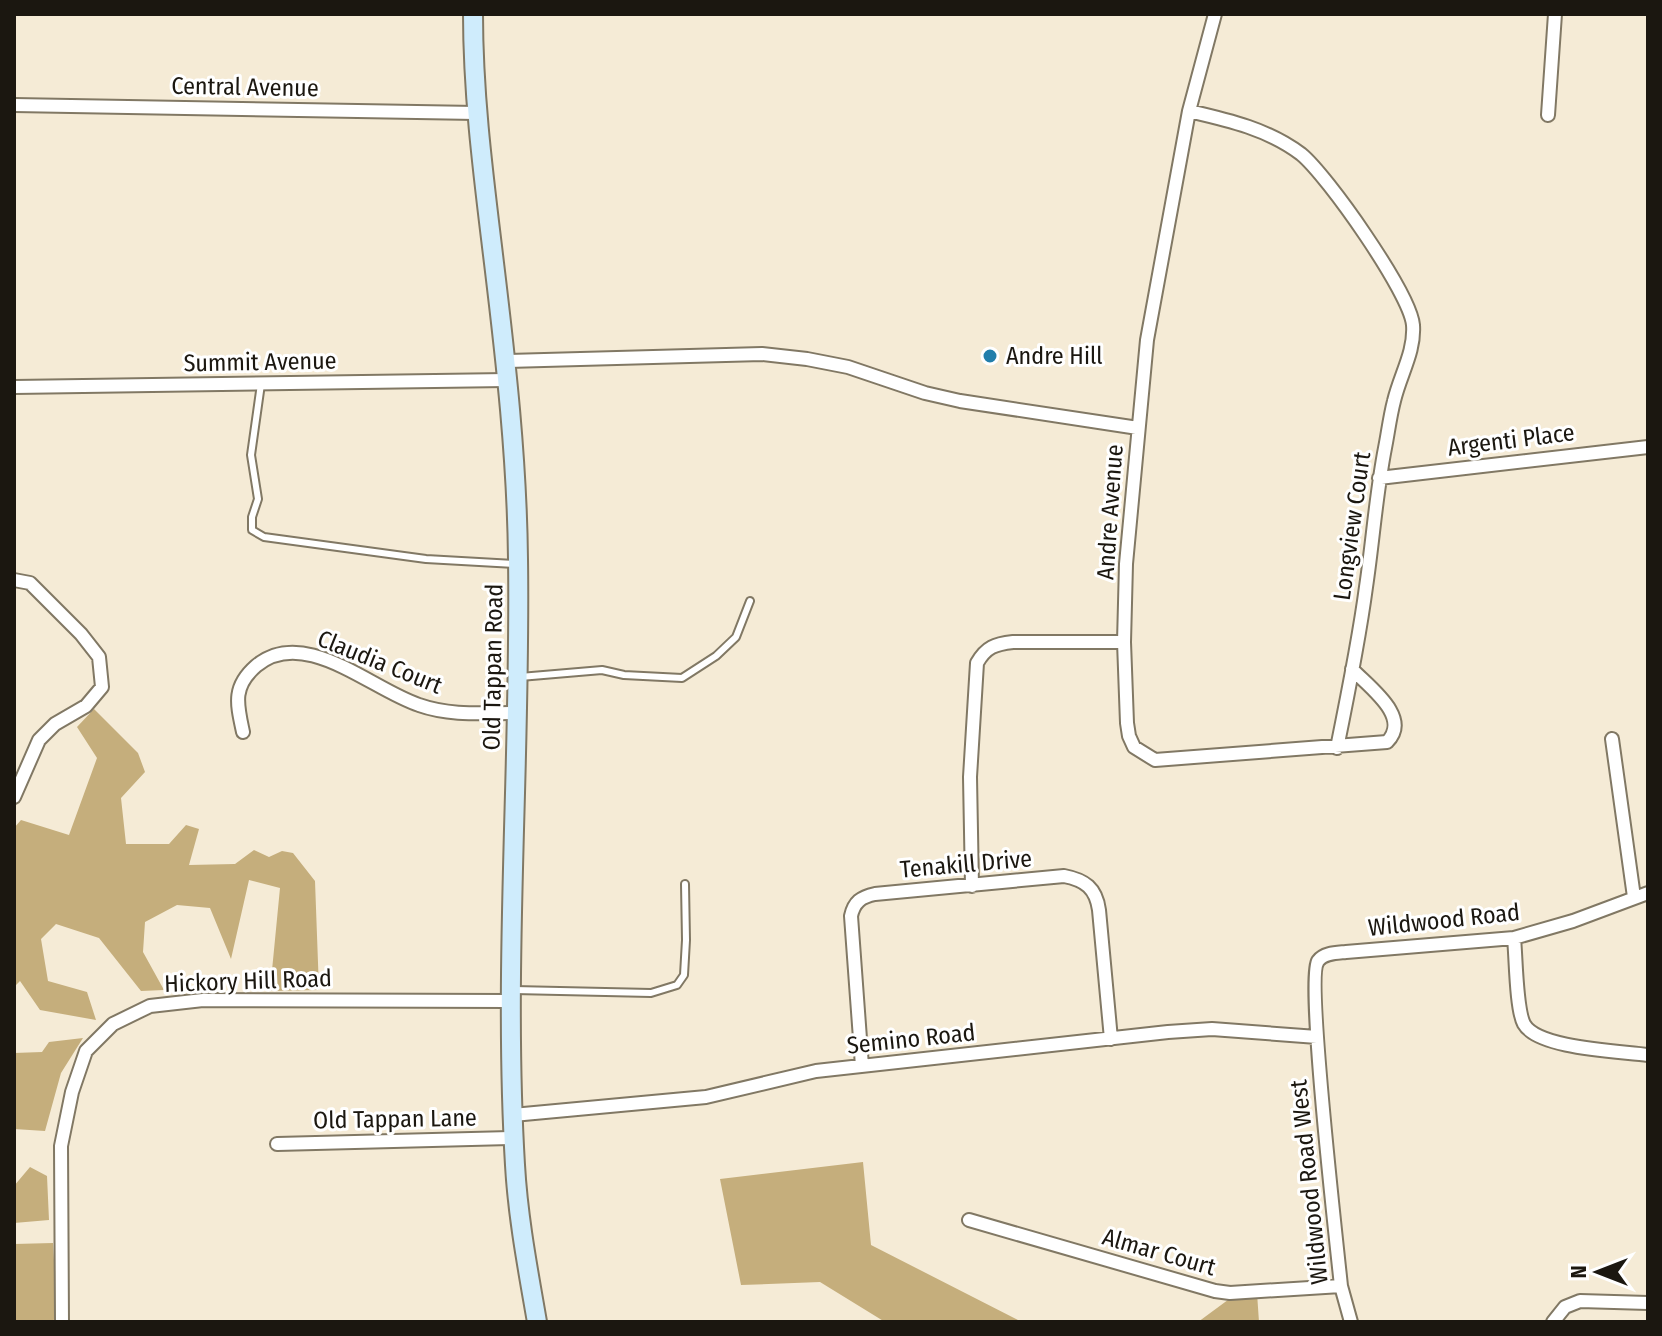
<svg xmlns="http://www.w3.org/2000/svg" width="1662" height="1336" font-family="'Fira Sans Condensed',sans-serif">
	<rect width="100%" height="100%" fill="#f5ebd6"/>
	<path fill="#c5ae7c" d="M94 709 138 753 145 772 121 798 126 844H169L186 825 199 829 189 865 235 864 254 850 269 857 282 851 293 853 315 881 319 990 270 991 280 888 249 880 231 959 210 908 177 905 145 922 143 952 164 990 141 991 99 938 56 924 41 939 48 981 87 992 96 1020 40 1010 20 981 14 987V828L21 820 69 835 97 758 77 727Z
		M83 1038 61 1073 45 1131 14 1129V1053L42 1052 49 1042Z
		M863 1162 871 1245 1022 1322H885L820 1282 741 1285 720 1179Z
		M30 1167 47 1176 49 1220 14 1223V1186Z
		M53 1243 57 1311 53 1322H14V1244Z
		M1257 1293 1259 1322H1198L1236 1294Z"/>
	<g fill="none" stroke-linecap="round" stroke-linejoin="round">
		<g stroke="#817864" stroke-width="10">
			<path id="service" d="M261 384 251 455 258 499 252 517V530L264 537 426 559 515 564
				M520 677 602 670 624 675 682 678 716 656 736 637 750 601
				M514 990 651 993 677 985 684 975 686 940 685 884"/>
		</g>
		<g stroke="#817864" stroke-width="16">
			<path id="minor" d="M1215 14 1189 111 1147 340 1126 564 1124 642 1127 723 1129 736 1134 747 1155 760 1387 742C1412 717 1369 687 1352 669
				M14 105 476 113
				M1189 111C1228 120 1268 129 1301 154 1327 175 1410 293 1413 325 1415 352 1400 375 1394 401 1390 416 1388 433 1385 448 1376 494 1373 540 1366 587 1359 640 1348 694 1337 748
				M1548 115 1555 14
				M505 361 762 354 807 359 848 367 925 393 960 401 1138 428
				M14 387 507 380
				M1379 478 1648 447
				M14 580 30 583 81 634 99 657 102 687 86 706 55 724 39 740 14 797
				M243 732C237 704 232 687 256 666 304 625 372 690 419 705 450 716 483 713 516 713
				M1612 739 1634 897
				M972 886 970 777 977 663C986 647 995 644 1013 642H1124
				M1514 938C1516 957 1516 1009 1524 1024 1538 1049 1621 1051 1648 1055
				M862 1066 851 916C854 902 861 897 875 894L1064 876C1085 880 1096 888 1099 910L1111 1039
				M513 1115 706 1097 816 1071 1168 1032 1212 1029 1317 1037
				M277 1144 514 1138
				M969 1220 1215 1291 1230 1293 1341 1286
				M62 1322 61 1146 72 1092 86 1051 113 1024 150 1006 203 1000 510 1001
				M1351 1322 1341 1286C1337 1247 1306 977 1318 961 1324 953 1336 953 1346 952L1514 938 1573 921 1648 893
				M1553 1322 1565 1307 1580 1301 1648 1303"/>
		</g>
		<g stroke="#817864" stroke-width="22">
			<path id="secondary" d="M473 14C473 98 484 180 494 263 506 362 517 460 518 559 521 761 503 963 515 1165 518 1218 528 1270 537 1322"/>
		</g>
		<use href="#service" stroke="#fff" stroke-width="6"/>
		<use href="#minor" stroke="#fff" stroke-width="12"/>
		<use href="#secondary" stroke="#cfecfc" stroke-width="18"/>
	</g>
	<circle fill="#217eab" stroke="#fff" stroke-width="3" cx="990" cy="356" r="8"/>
	<g text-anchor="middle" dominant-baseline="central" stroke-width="6" stroke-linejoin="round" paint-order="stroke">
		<g font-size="24" fill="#1b1710" stroke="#fff">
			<text transform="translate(245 87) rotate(1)">Central Avenue</text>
			<text transform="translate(260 362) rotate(-1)">Summit Avenue</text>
			<text transform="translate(1511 440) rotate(-7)">Argenti Place</text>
			<text transform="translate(1110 512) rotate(-86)">Andre Avenue</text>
			<text transform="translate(1352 526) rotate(-82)">Longview Court</text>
			<text transform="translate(380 662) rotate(22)">Claudia Court</text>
			<text transform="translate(493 667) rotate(-89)">Old Tappan Road</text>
			<text transform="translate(966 864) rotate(-5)">Tenakill Drive</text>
			<text transform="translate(1444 920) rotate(-6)">Wildwood Road</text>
			<text transform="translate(248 981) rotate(-2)">Hickory Hill Road</text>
			<text transform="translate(911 1039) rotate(-6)">Semino Road</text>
			<text transform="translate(395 1119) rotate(-1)">Old Tappan Lane</text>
			<text transform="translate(1309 1182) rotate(-96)">Wildwood Road West</text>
			<text transform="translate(1159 1252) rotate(16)">Almar Court</text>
		</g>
		<g font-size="24" fill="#1b1710" stroke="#fff" text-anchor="start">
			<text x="1006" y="356">Andre Hill</text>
		</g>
	</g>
	<rect width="1662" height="1336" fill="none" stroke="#1b1710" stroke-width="32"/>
	<g transform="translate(1598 1272) rotate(270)" stroke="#ffffff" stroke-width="6" paint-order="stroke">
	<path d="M0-6L14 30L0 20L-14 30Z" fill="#1b1710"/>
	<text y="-12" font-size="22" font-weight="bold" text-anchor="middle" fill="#1b1710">N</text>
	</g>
</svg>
